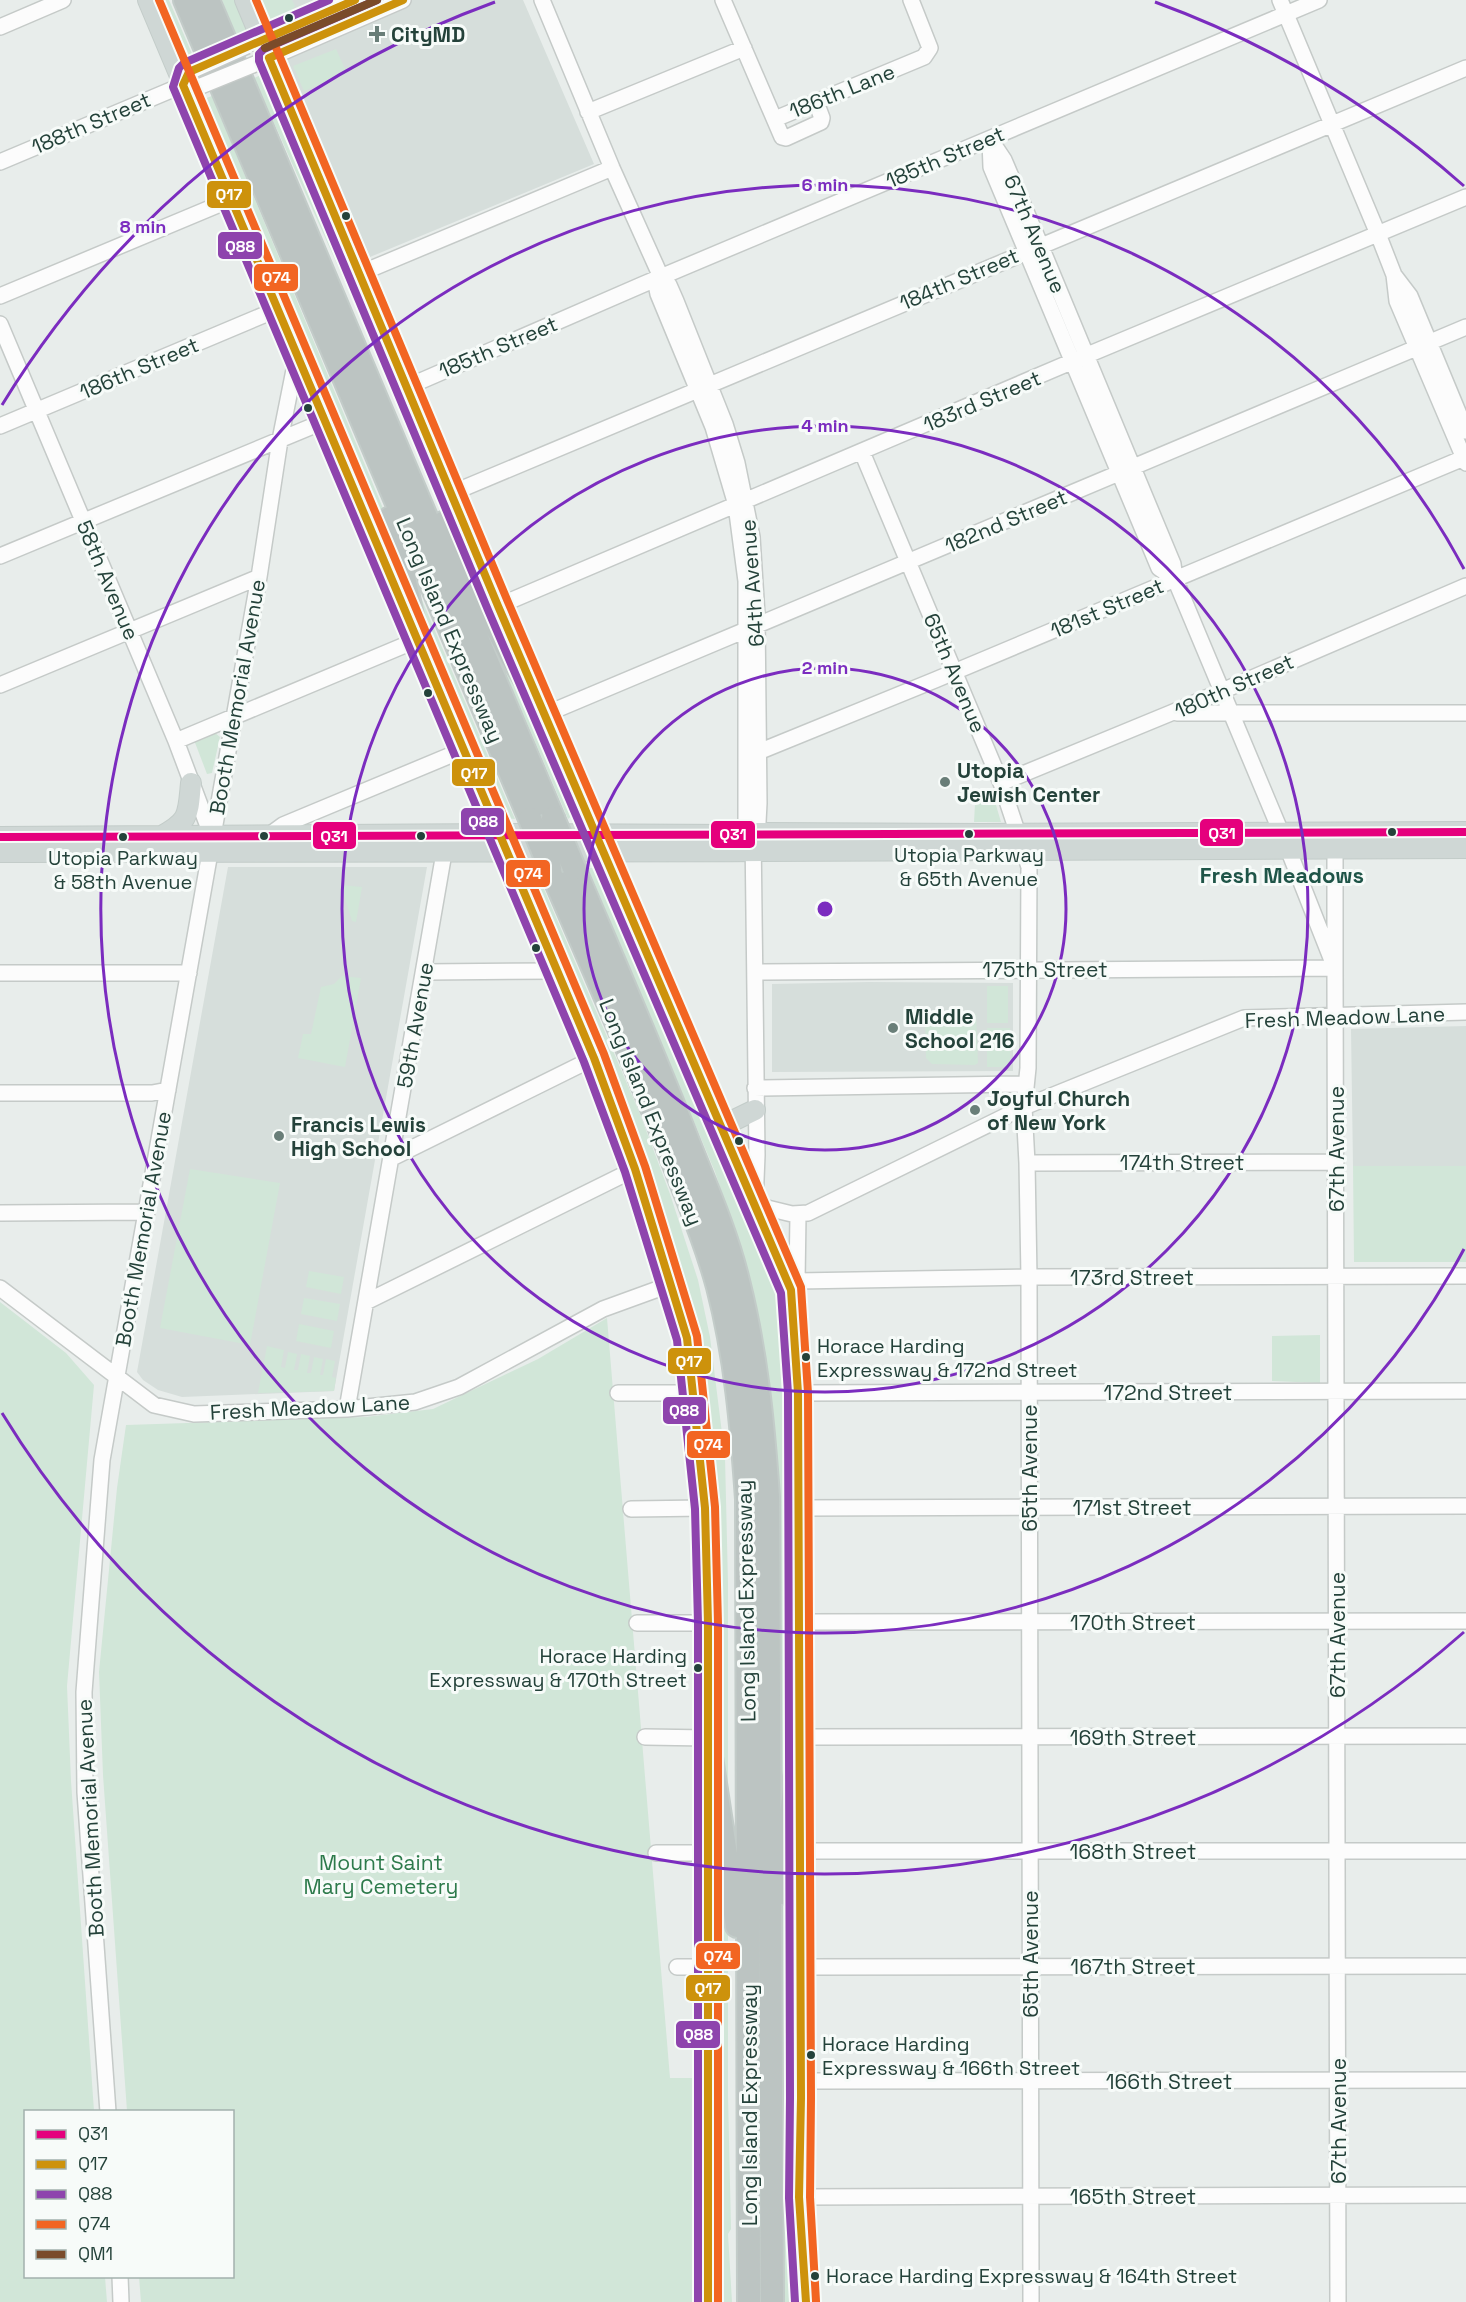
<svg xmlns="http://www.w3.org/2000/svg" width="1466" height="2302" font-family="'Space Grotesk',sans-serif">
	<rect width="100%" height="100%" fill="#e8edeb"/>
	<path fill="#d6dedb" d="M258 0H523L594 164 370 257Z
		M228 867H427L334 1391 182 1397 158 1390 143 1380 137 1372Z
		M869 982 1013 983V1071L772 1072V984Z
		M1466 1026V1166H1353L1351 1029Z"/>
	<path fill="#d1e6d8" d="M156 0H169L193 56 181 61Z
		M222 0H237L250 32 237 38Z
		M258 0H292L295 6 292 10 267 21Z
		M336 49 347 73 304 91 293 66Z
		M268 72 484 587 467 559 423 466 377 354 254 78Z
		M212 96 387 518 403 579 198 101Z
		M416 586 507 801 515 819 507 818 497 811 427 643Z
		M485 625 500 649 558 766 576 807 573 815 568 819Z
		M214 732 220 737 212 773 207 774 194 740Z
		M993 795 1001 822H974L975 804Z
		M535 868 640 1114 670 1194 698 1280 710 1337 725 1457 728 1583V1822L718 1760 715 1648 669 1252 625 1113 526 881 530 869Z
		M588 868H596L603 871 716 1135 767 1265 779 1302 787 1340 789 1398V1735L780 1803 751 1303 731 1221 715 1172Z
		M341 885 362 887 356 922 352 921Z
		M342 976 361 978 345 1067 298 1058 303 1034H311L321 987 334 984Z
		M987 986H1008V1023H987Z
		M930 1013 976 1014 978 1063 975 1065 932 1064 926 1058 925 1017Z
		M987 1028H1010V1067H987Z
		M1353 1166H1466V1262H1354Z
		M190 1169 280 1183 250 1345 160 1328Z
		M309 1271 344 1277 341 1294 306 1287Z
		M304 1298 340 1304 337 1321 301 1314Z
		M0 1302 66 1353 94 1385 67 1686 71 1781 94 2111 26 2112V2276L105 2277 107 2302H0Z
		M607 1318 670 2078H696L692 2302H141L139 2277 232 2276V2112L127 2111 103 1775 99 1672 117 1488 126 1425 365 1417 433 1409 538 1359Z
		M299 1324 334 1331 331 1348 296 1341Z
		M1320 1335V1383L1272 1381V1336Z
		M267 1346 284 1350 281 1367 285 1368 288 1352 297 1354 294 1370H298L301 1354 310 1356 307 1373H311L314 1357 323 1359 320 1375H323L326 1359 335 1361 332 1377 336 1378 334 1391 258 1393Z
		M715 1825 728 1908V2095L731 2229 728 2234 732 2302H716Z
		M792 1889 789 2184 796 2246V2302H782L778 1977 782 1911 786 1890Z"/>
	<g fill="none" stroke-linecap="round" stroke-linejoin="round">
		<g stroke="#c5cac8" stroke-width="18">
			<path id="minor" d="M542 0 612 168 661 277 669 285 676 301 725 424 737 463 752 537 757 615 759 803 758 822 753 833 757 1155 755 1205 792 1214 808 1213 1024 1107 1244 1018 1466 1012
				M723 0 782 137 786 138 821 122 822 118 816 102
				M1280 0 1378 234 1394 275 1397 301 1466 463
				M0 27 63 0
				M253 43 355 0
				M260 62 403 0
				M588 112 744 48
				M775 119 924 57 930 48 911 0
				M990 139 1004 160 1037 237 1173 564 1175 579 1288 849 1335 968 1338 2302
				M990 141 991 167 1159 568 1175 579
				M0 162 183 85 194 88
				M361 273 612 168
				M1394 275 1410 296 1466 431
				M661 277 657 289 658 294 713 427 736 505 746 581V821L753 833
				M0 296 232 199
				M0 324 176 741 212 837
				M407 387 644 284 1319 0
				M0 426 278 309
				M862 452 1001 783 1029 867 1028 1068 1024 1107 1027 1163 1029 1277 1031 2302
				M452 493 1466 68
				M0 556 325 421
				M498 606 1085 356 1466 197
				M0 685 259 577
				M1177 713H1466
				M546 714 1466 327
				M176 741 417 640
				M746 757 935 680 1466 457
				M1001 783 1171 713 1466 586
				M268 836 283 825 463 750
				M425 972 557 971
				M755 972 1335 968V849
				M0 973H189
				M755 1088 1025 1084
				M0 1093H152L168 1090
				M392 1158 594 1058
				M1027 1163 1336 1162
				M0 1213 147 1212
				M797 1281 1029 1277 1466 1276
				M0 1288 154 1405 194 1414 347 1409 415 1402 459 1387 603 1309 669 1285
				M792 1288 797 1281 798 1215
				M366 1302 635 1169
				M618 1393H693
				M798 1393 1466 1391
				M347 1409 444 853
				M799 1508 1466 1506
				M631 1509 705 1508
				M799 1622 1466 1621
				M637 1623H708
				M645 1737 708 1738
				M800 1737 1466 1736
				M800 1851H1466
				M656 1853H709
				M677 1967H709
				M801 1967 1466 1966
				M801 2081 1466 2080
				M108 2112 85 1792 84 1692 102 1460 259 577 280 440 297 355
				M799 2197 1466 2195
				M120 2276 121 2302"/>
		</g>
		<g stroke="#c3ccc9" stroke-width="22">
			<path id="major" d="M148 0 594 1058 635 1169 687 1338 705 1508 708 1623V1754
				M245 0 510 633
				M540 701 786 1281 791 1290 798 1393 800 1751
				M0 837 500 834 737 835 753 833 983 834 1466 832
				M160 837C190 821 188 815 191 783
				M0 852C489 852 977 851 1466 848
				M722 1126 755 1110
				M708 1789V2302
				M800 1810 799 2197 806 2302"/>
		</g>
		<g stroke="#c3ccc9" stroke-width="26">
			<path id="highway" d="M185 0 530 819
				M208 0 553 818
				M390 518 395 533 417 640
				M443 523 511 656 546 714
				M550 868C591 963 633 1058 670 1154 687 1198 706 1242 718 1287 736 1356 742 1428 747 1499L749 2302
				M574 868C613 960 653 1052 689 1144 707 1189 727 1235 738 1281 756 1352 763 1424 768 1497L772 2302
				M708 1738 737 1926
				M782 1893 800 1737"/>
		</g>
		<use href="#minor" stroke="#fcfcfc" stroke-width="15"/>
		<use href="#major" stroke="#cfd7d5" stroke-width="20"/>
		<use href="#highway" stroke="#bcc4c2" stroke-width="22"/>
		<g stroke="#c5cac8" stroke-width="18" stroke-linecap="butt">
			<path id="minor-bridge" d="M189 72 247 46
				M196 88 260 62"/>
		</g>
		<g stroke="#c3ccc9" stroke-width="26" stroke-linecap="butt">
			<path id="highway-bridge" d="M553 818 574 868
				M530 819 550 868"/>
		</g>
		<use href="#minor-bridge" stroke="#fcfcfc" stroke-width="15"/>
		<use href="#highway-bridge" stroke="#bcc4c2" stroke-width="22"/>
		<g stroke="#f7fbf9" stroke-width="12">
			<path id="bus-1" d="M0 837 1466 832"/>
		</g>
		<g stroke="#f7fbf9" stroke-width="12">
			<path id="bus-2" d="M355 0 189 72 183 85 594 1058 635 1169 687 1338 705 1508 708 1623V2302
				M403 0 269 58 498 606 791 1290 798 1393 801 2098 799 2197 806 2302"/>
		</g>
		<g stroke="#f7fbf9" stroke-width="12">
			<path id="bus-3" d="M329 0 184 63 179 68 173 87 584 1062 625 1172 677 1340 695 1509 698 1623V2302
				M377 0 264 49 259 54V61L488 610 781 1293 788 1393 790 2098 789 2198 795 2302"/>
		</g>
		<g stroke="#f7fbf9" stroke-width="12">
			<path id="bus-4" d="M159 0 604 1054 645 1166 697 1336 715 1507 718 1623V2302
				M256 0 508 602 801 1287 808 1393 811 2098 810 2197 816 2301"/>
		</g>
		<g stroke="#f7fbf9" stroke-width="12">
			<path id="bus-5" d="M265 48 377 0"/>
		</g>
		<use href="#bus-1" stroke="#e5007d" stroke-width="8"/>
		<use href="#bus-2" stroke="#cd920c" stroke-width="8"/>
		<use href="#bus-3" stroke="#8e44ad" stroke-width="8"/>
		<use href="#bus-4" stroke="#f26522" stroke-width="8"/>
		<use href="#bus-5" stroke="#7a4b2a" stroke-width="8"/>
	</g>
	<g fill="none" stroke="#7b2cbf" stroke-width="3">
		<circle cx="825" cy="909" r="241"/>
		<circle cx="825" cy="909" r="483"/>
		<path d="M1464 1249A724 724 0 1 1 1464 569"/>
		<path d="M1464 1632A965 965 0 0 1 2 1413M2 405A965 965 0 0 1 495 2M1155 2A965 965 0 0 1 1464 186"/>
	</g>
	<g fill="#24423a" stroke="#f7fbf9" stroke-width="2">
		<circle cx="289" cy="18" r="5"/>
		<circle cx="346" cy="216" r="5"/>
		<circle cx="308" cy="408" r="5"/>
		<circle cx="428" cy="693" r="5"/>
		<circle cx="1392" cy="832" r="5"/>
		<circle cx="969" cy="834" r="5"/>
		<circle cx="264" cy="836" r="5"/>
		<circle cx="421" cy="836" r="5"/>
		<circle cx="123" cy="837" r="5"/>
		<circle cx="536" cy="948" r="5"/>
		<circle cx="739" cy="1141" r="5"/>
		<circle cx="806" cy="1357" r="5"/>
		<circle cx="698" cy="1668" r="5"/>
		<circle cx="811" cy="2055" r="5"/>
		<circle cx="815" cy="2276" r="5"/>
	</g>
	<g fill="#697e78" stroke="#f7fbf9" stroke-width="2">
		<path d="M374 25h6v6h6v6h-6v6h-6v-6h-6v-6h6z"/>
		<circle cx="945" cy="782" r="6"/>
		<circle cx="893" cy="1028" r="6"/>
		<circle cx="975" cy="1110" r="6"/>
		<circle cx="279" cy="1136" r="6"/>
	</g>
	<g text-anchor="middle" dominant-baseline="central" stroke-width="6" stroke-linejoin="round" paint-order="stroke">
		<g font-size="20" fill="#24423a" stroke="#f7fbf9" text-anchor="start">
			<text x="969" y="855" text-anchor="middle">Utopia Parkway<tspan x="969" dy="24">&amp; 65th Avenue</tspan></text>
			<text x="123" y="858" text-anchor="middle">Utopia Parkway<tspan x="123" dy="24">&amp; 58th Avenue</tspan></text>
			<text x="817" y="1346">Horace Harding<tspan x="817" dy="24">Expressway &amp; 172nd Street</tspan></text>
			<text x="687" y="1656" text-anchor="end">Horace Harding<tspan x="687" dy="24">Expressway &amp; 170th Street</tspan></text>
			<text x="822" y="2044">Horace Harding<tspan x="822" dy="24">Expressway &amp; 166th Street</tspan></text>
			<text x="826" y="2276">Horace Harding Expressway &amp; 164th Street</text>
		</g>
		<g font-size="21" font-weight="bold" fill="#24423a" stroke="#f7fbf9" text-anchor="start">
			<text x="391" y="34">CityMD</text>
			<text x="957" y="770">Utopia<tspan x="957" dy="24">Jewish Center</tspan></text>
			<text x="905" y="1016">Middle<tspan x="905" dy="24">School 216</tspan></text>
			<text x="987" y="1098">Joyful Church<tspan x="987" dy="24">of New York</tspan></text>
			<text x="291" y="1124">Francis Lewis<tspan x="291" dy="24">High School</tspan></text>
		</g>
		<g font-size="21" fill="#24423a" stroke="#f7fbf9">
			<text transform="translate(842 91) rotate(-22)">186th Lane</text>
			<text transform="translate(91 123) rotate(-23)">188th Street</text>
			<text transform="translate(945 157) rotate(-23)">185th Street</text>
			<text transform="translate(1035 234) rotate(67)">67th Avenue</text>
			<text transform="translate(959 279) rotate(-23)">184th Street</text>
			<text transform="translate(498 347) rotate(-23)">185th Street</text>
			<text transform="translate(139 368) rotate(-23)">186th Street</text>
			<text transform="translate(982 401) rotate(-23)">183rd Street</text>
			<text transform="translate(1006 521) rotate(-23)">182nd Street</text>
			<text transform="translate(108 580) rotate(67)">58th Avenue</text>
			<text transform="translate(752 583) rotate(-94)">64th Avenue</text>
			<text transform="translate(1107 608) rotate(-23)">181st Street</text>
			<text transform="translate(450 630) rotate(67)">Long Island Expressway</text>
			<text transform="translate(955 673) rotate(67)">65th Avenue</text>
			<text transform="translate(1234 686) rotate(-24)">180th Street</text>
			<text transform="translate(237 697) rotate(-80)">Booth Memorial Avenue</text>
			<text x="1045" y="969">175th Street</text>
			<text transform="translate(1345 1017) rotate(-2)">Fresh Meadow Lane</text>
			<text transform="translate(415 1025) rotate(-80)">59th Avenue</text>
			<text transform="translate(651 1112) rotate(68)">Long Island Expressway</text>
			<text transform="translate(1336 1149) rotate(-90)">67th Avenue</text>
			<text x="1182" y="1162">174th Street</text>
			<text transform="translate(143 1229) rotate(-80)">Booth Memorial Avenue</text>
			<text x="1132" y="1277">173rd Street</text>
			<text x="1168" y="1392">172nd Street</text>
			<text transform="translate(310 1407) rotate(-3)">Fresh Meadow Lane</text>
			<text transform="translate(1029 1468) rotate(-90)">65th Avenue</text>
			<text x="1132" y="1507">171st Street</text>
			<text transform="translate(746 1601) rotate(-91)">Long Island Expressway</text>
			<text x="1133" y="1622">170th Street</text>
			<text transform="translate(1337 1635) rotate(-90)">67th Avenue</text>
			<text x="1133" y="1737">169th Street</text>
			<text transform="translate(90 1818) rotate(-93)">Booth Memorial Avenue</text>
			<text x="1133" y="1851">168th Street</text>
			<text transform="translate(1030 1954) rotate(-90)">65th Avenue</text>
			<text x="1133" y="1966">167th Street</text>
			<text x="1169" y="2081">166th Street</text>
			<text transform="translate(749 2105) rotate(-90)">Long Island Expressway</text>
			<text transform="translate(1338 2121) rotate(-90)">67th Avenue</text>
			<text x="1133" y="2196">165th Street</text>
		</g>
		<g font-size="21" fill="#2d7a4b" stroke="#f7fbf9">
			<text x="381" y="1862">Mount Saint<tspan x="381" dy="24">Mary Cemetery</tspan></text>
		</g>
		<g font-size="22" font-weight="bold" fill="#1f5548" stroke="#f7fbf9">
			<text x="1282" y="875">Fresh Meadows</text>
		</g>
	</g>
	<circle cx="825" cy="909" r="9" fill="#7b2cbf" stroke="#f7fbf9" stroke-width="3"/>
	<g font-size="18" text-anchor="middle" font-weight="bold" fill="#7b2cbf" stroke="#f7fbf9" stroke-width="6" stroke-linejoin="round" paint-order="stroke">
		<text x="825" y="191">6 min</text>
		<text x="143" y="233">8 min</text>
		<text x="825" y="432">4 min</text>
		<text x="825" y="674">2 min</text>
	</g>
	<g stroke="#f7fbf9" stroke-width="2">
		<rect x="206" y="180" width="46" height="29" rx="6" fill="#cd920c"/>
		<rect x="217" y="231" width="46" height="29" rx="6" fill="#8e44ad"/>
		<rect x="253" y="263" width="46" height="29" rx="6" fill="#f26522"/>
		<rect x="451" y="758" width="45" height="29" rx="6" fill="#cd920c"/>
		<rect x="460" y="807" width="45" height="29" rx="6" fill="#8e44ad"/>
		<rect x="1199" y="818" width="45" height="29" rx="6" fill="#e5007d"/>
		<rect x="710" y="820" width="46" height="29" rx="6" fill="#e5007d"/>
		<rect x="312" y="821" width="45" height="29" rx="6" fill="#e5007d"/>
		<rect x="505" y="859" width="46" height="29" rx="6" fill="#f26522"/>
		<rect x="667" y="1347" width="45" height="28" rx="6" fill="#cd920c"/>
		<rect x="662" y="1396" width="45" height="29" rx="6" fill="#8e44ad"/>
		<rect x="686" y="1430" width="45" height="29" rx="6" fill="#f26522"/>
		<rect x="695" y="1942" width="46" height="28" rx="6" fill="#f26522"/>
		<rect x="685" y="1974" width="46" height="28" rx="6" fill="#cd920c"/>
		<rect x="675" y="2020" width="46" height="29" rx="6" fill="#8e44ad"/>
	</g>
	<g font-size="16" text-anchor="middle" font-weight="bold" fill="#fff">
		<text x="229" y="200">Q17</text>
		<text x="240" y="252">Q88</text>
		<text x="276" y="283">Q74</text>
		<text x="474" y="779">Q17</text>
		<text x="483" y="827">Q88</text>
		<text x="1222" y="839">Q31</text>
		<text x="733" y="840">Q31</text>
		<text x="334" y="842">Q31</text>
		<text x="528" y="879">Q74</text>
		<text x="689" y="1367">Q17</text>
		<text x="684" y="1416">Q88</text>
		<text x="708" y="1450">Q74</text>
		<text x="718" y="1962">Q74</text>
		<text x="708" y="1994">Q17</text>
		<text x="698" y="2040">Q88</text>
	</g>
	<rect x="24" y="2110" width="210" height="168" fill="#f7fbf9" stroke="#a3b1ad" stroke-width="1.5"/>
	<rect x="36" y="2130" width="30" height="9" fill="#e5007d" stroke="#a3b1ad" stroke-width="1.5"/>
	<text x="78" y="2140" font-size="18" fill="#24423a">Q31</text>
	<rect x="36" y="2160" width="30" height="9" fill="#cd920c" stroke="#a3b1ad" stroke-width="1.5"/>
	<text x="78" y="2170" font-size="18" fill="#24423a">Q17</text>
	<rect x="36" y="2190" width="30" height="9" fill="#8e44ad" stroke="#a3b1ad" stroke-width="1.5"/>
	<text x="78" y="2200" font-size="18" fill="#24423a">Q88</text>
	<rect x="36" y="2220" width="30" height="9" fill="#f26522" stroke="#a3b1ad" stroke-width="1.5"/>
	<text x="78" y="2230" font-size="18" fill="#24423a">Q74</text>
	<rect x="36" y="2250" width="30" height="9" fill="#7a4b2a" stroke="#a3b1ad" stroke-width="1.5"/>
	<text x="78" y="2260" font-size="18" fill="#24423a">QM1</text>
</svg>
